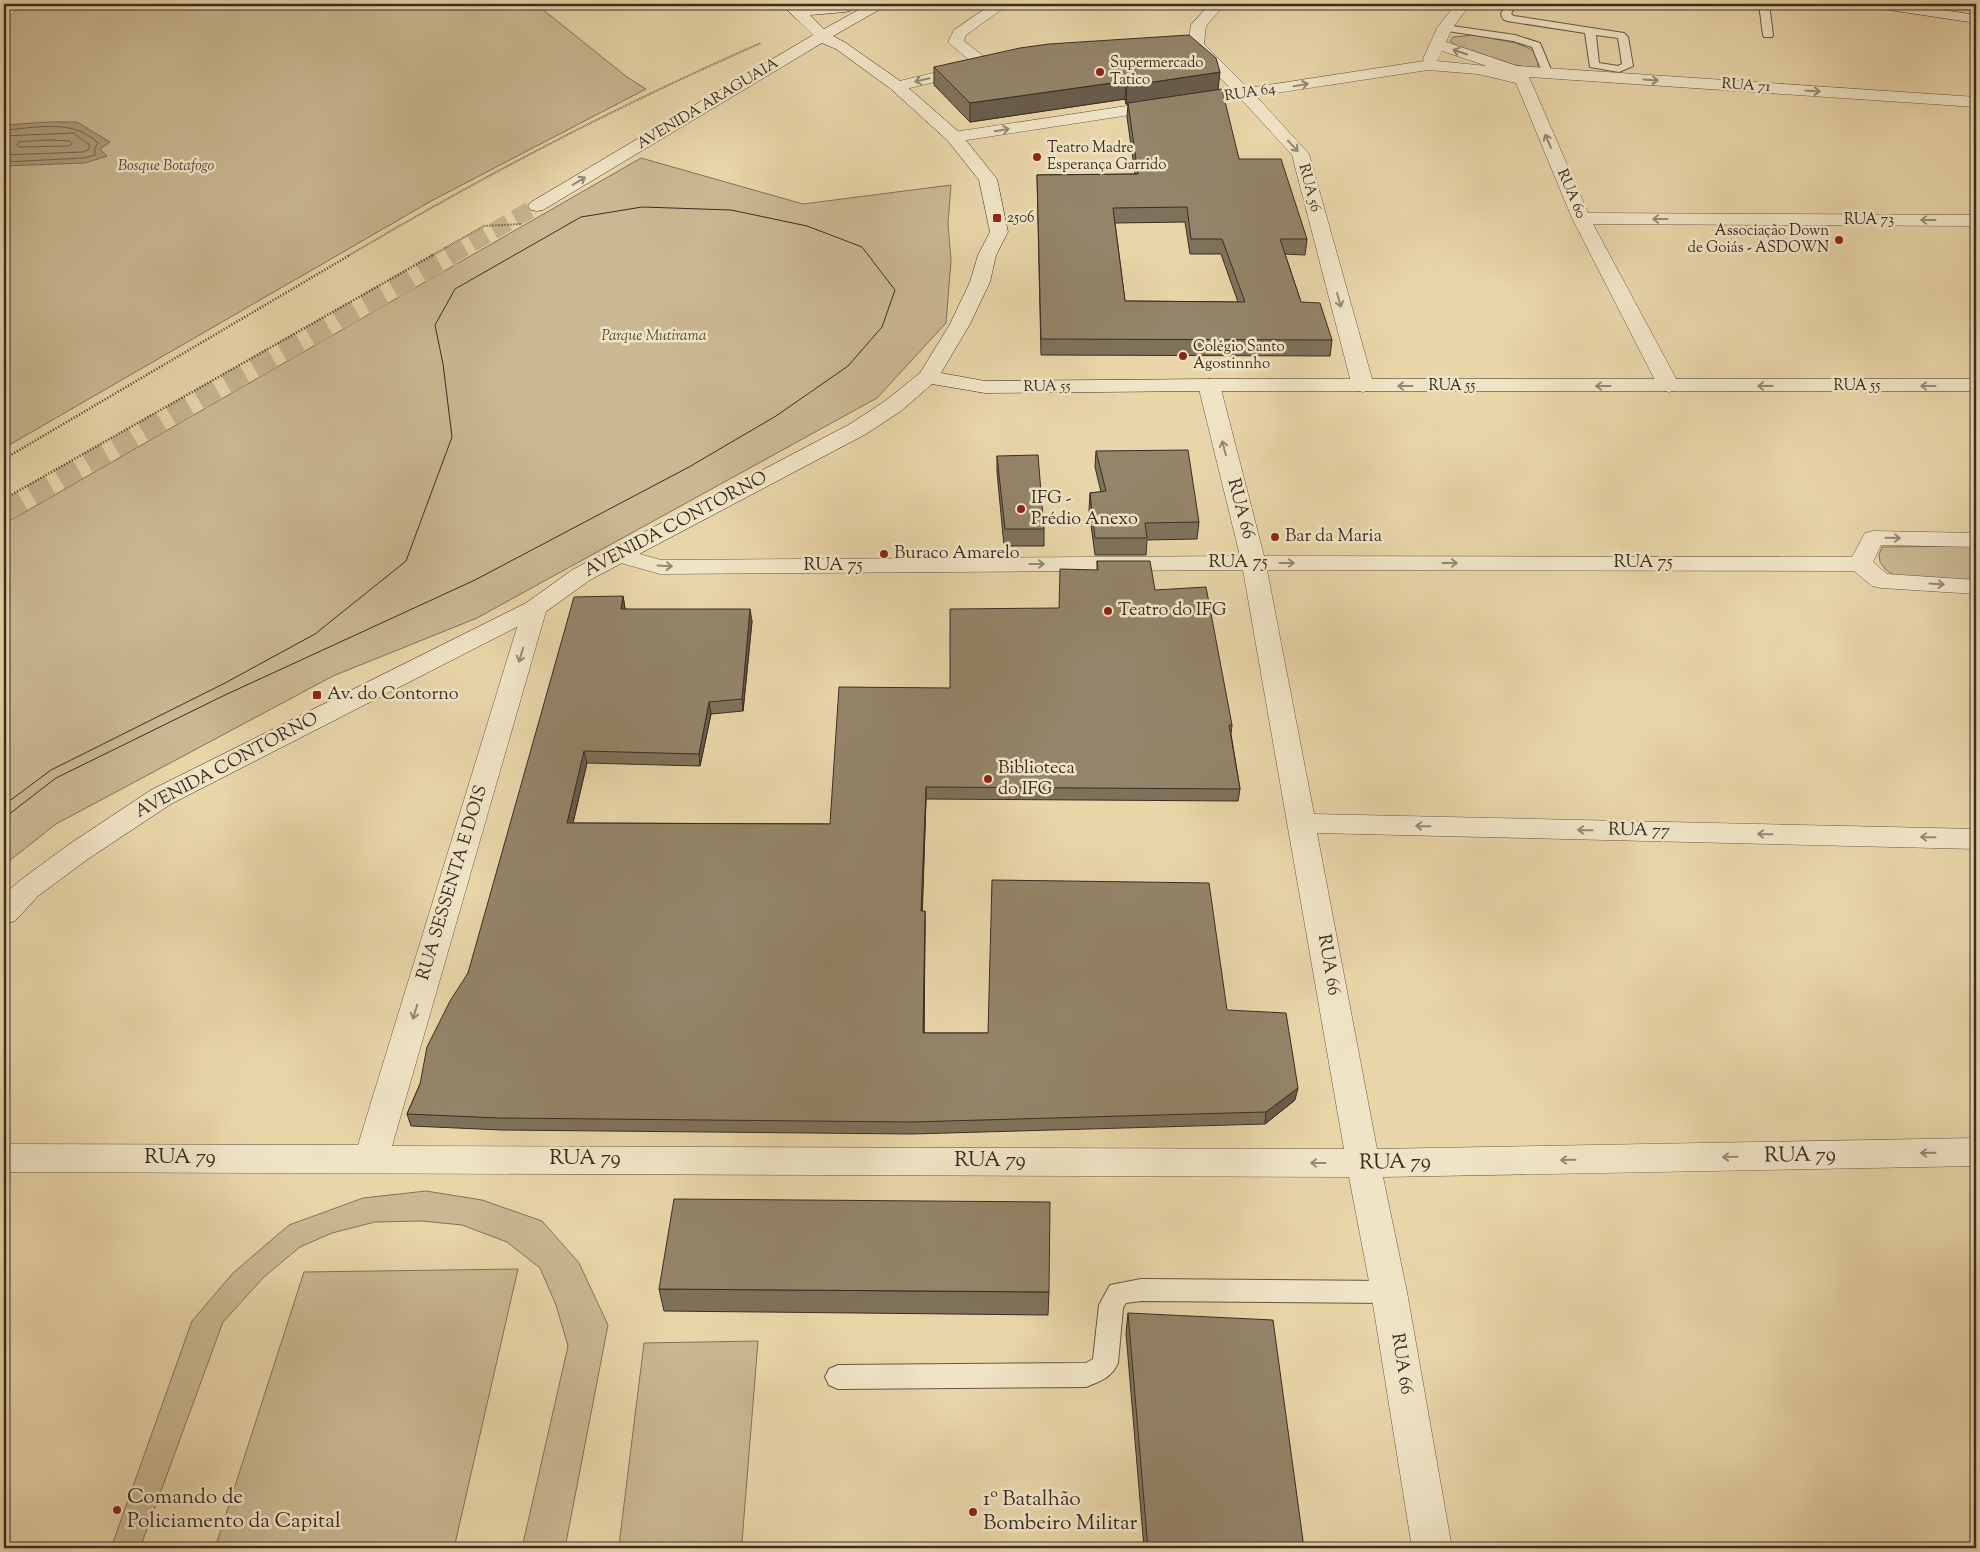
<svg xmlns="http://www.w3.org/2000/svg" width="1980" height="1552" font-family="'Sorts Mill Goudy',serif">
	<rect width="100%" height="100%" fill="#e8d5a8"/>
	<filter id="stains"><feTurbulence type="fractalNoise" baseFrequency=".004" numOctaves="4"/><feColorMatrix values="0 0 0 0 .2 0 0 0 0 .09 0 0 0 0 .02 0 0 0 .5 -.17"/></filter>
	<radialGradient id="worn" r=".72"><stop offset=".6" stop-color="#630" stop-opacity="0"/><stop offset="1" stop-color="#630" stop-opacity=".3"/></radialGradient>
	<path fill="#cab892" stroke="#82725b" d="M23 4H536L627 77 646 89 433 200 4 448V19Z
		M1474 35 1516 43 1537 52 1538 69 1515 65 1455 45 1450 41 1453 37Z
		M641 158 803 204 951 185 948 223 951 261 946 323 877 398 477 618 333 676 56 824 4 865V524Z
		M1974 546 1976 547V581L1899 578 1886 570 1880 562 1879 555 1882 547Z
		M426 1191 482 1200 542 1221 579 1263 608 1325 565 1548H522L568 1346 556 1305 540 1268 507 1242 462 1225 422 1221 375 1222 332 1233 300 1247 264 1277 223 1322 140 1548H111L192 1321 233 1273 289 1225 363 1198Z
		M518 1269 454 1548H215L304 1272Z
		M758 1341 742 1542 619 1545 644 1343Z"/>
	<path fill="#ad9c7b" stroke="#7f7058" d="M48 122H77L110 142 100 149 107 156 85 163 4 166V125Z"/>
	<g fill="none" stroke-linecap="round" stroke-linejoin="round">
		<path stroke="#746450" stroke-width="1" d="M4 130C37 128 72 118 98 143L95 148V155L84 158 4 162
			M4 136 73 133 90 145 88 150 83 152 4 155
			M49 140 70 141 72 144 69 146 19 147 17 145 19 142Z"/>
		<path stroke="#c5b38e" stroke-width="17" stroke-dasharray="17 8" stroke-linecap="butt" d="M450 256 537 206"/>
		<path stroke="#c5b38e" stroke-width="21" stroke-dasharray="21 11" stroke-linecap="butt" d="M4 511 452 255"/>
		<g stroke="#665745" stroke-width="2">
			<path id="lane" d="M1506 4H1516L1511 14 1514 16 1624 33 1628 37 1633 66 1619 72 1590 67 1585 33 1507 21 1503 19 1501 14ZM1596 35 1618 38 1622 64 1618 66 1599 63Z
				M1759 4H1769L1773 35 1772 37H1764L1763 35Z
				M1445 25 1515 35 1540 43 1552 72 1547 75 1543 74 1532 47 1513 41 1441 30 1440 28 1441 26Z
				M1141 1279 1389 1281 1398 1284 1401 1292 1398 1300 1389 1303 1141 1301 1126 1303 1123 1308 1118 1363C1111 1378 1101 1381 1086 1387L838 1389 829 1385 825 1377 829 1369 838 1365 1086 1363 1093 1359 1099 1305 1110 1285Z"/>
		</g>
		<g stroke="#665745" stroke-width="1">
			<path id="street" d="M992 4H1009L966 35 964 41 992 63 994 66 992 69 986 71 978 67 979 69 977 72 897 91 891 89 889 86 891 83 971 64 975 65 948 42 954 30Z
				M1210 4H1225L1206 26 1204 44 1248 88 1424 61 1423 59 1437 28 1456 4H1470L1452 29 1446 42 1517 66 1976 97V107L1529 77 1588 213 1976 215V226L1593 224 1680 386 1676 390 1669 392 1662 390 1658 386 1572 218 1516 83 1478 74 1428 70 1256 96 1309 154 1374 386 1370 390 1363 392 1356 390 1352 386 1292 155 1240 98 954 142 948 141 946 137 948 133 954 132 1232 90 1188 45 1191 25ZM1442 51 1487 66 1437 61Z
				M1209 379 1216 381 1220 385 1264 556 1852 557 1865 533 1873 531 1976 533V547L1881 545 1873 562 1887 574 1976 580V594L1881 588 1872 586 1854 571 1267 570 1314 814 1976 829V849L1317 833 1377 1149 1976 1138V1166L1383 1177 1407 1292 1452 1548H1412L1371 1292 1349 1177 4 1172V1144L358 1145 523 608 526 603 535 601 544 603 547 608 392 1146 1344 1149 1243 570 660 574 610 560 606 555 610 550 618 548 661 560 1240 556 1198 385 1202 381Z"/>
		</g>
		<g stroke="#3a2d24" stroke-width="1">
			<path id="secondary" d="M781 4H797L800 6 850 5 852 8 850 11 845 12 810 15 824 29 869 4H886L884 7 833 36 846 43 903 83 960 133 997 179 1008 232 996 255 990 282 970 324 941 373 985 381 1209 379H1976V391H1209L985 393 932 384 901 411 866 434 590 580 544 613 171 804 88 859 38 896 15 921 4 924V895L18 882 68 845 151 790 526 603 572 570 850 424 885 401 920 373 950 324 970 282 978 255 990 232 979 180 948 141 891 89 836 49 822 43 543 210 537 211 531 210 528 206 531 202 813 35Z
				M1869 4H1904L1976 15V23L1876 8 1871 7Z"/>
		</g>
		<g stroke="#3a2d24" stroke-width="1">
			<path id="primary" d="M7 4H22L9 17 4 18V6Z"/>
		</g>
		<path stroke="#3a2d24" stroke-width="2" stroke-dasharray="0.5 1" stroke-linecap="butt" d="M348 256C481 177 619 105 761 43
			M431 256 484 226 521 224"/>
		<path stroke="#3a2d24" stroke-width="2.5" stroke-dasharray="1 2" stroke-linecap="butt" d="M4 459 350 255
			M4 499 433 255"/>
		<use href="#lane" fill="#f0e4c6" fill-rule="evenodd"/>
		<use href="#street" fill="#f0e4c6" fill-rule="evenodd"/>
		<use href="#secondary" fill="#f0e4c6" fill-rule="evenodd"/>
		<use href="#primary" fill="#e8d5a8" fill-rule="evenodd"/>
		<path stroke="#3a2d24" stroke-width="1" d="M4 805 51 770 225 683 315 634 406 561 452 437 443 364 435 325 455 289 581 217 642 207 731 210 807 226 862 247 895 290 882 327 848 366 776 416 689 467 475 580 225 695 56 778 4 818"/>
	</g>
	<path fill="#7f725a" stroke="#3a2d24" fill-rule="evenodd" d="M934 67 1218 90 1239 159 1307 239 1305 255 1285 254 1301 302 1332 340 1330 356 1041 355 1037 175 1135 174 1127 117 1128 104H1126L1125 99 970 122 934 85ZM1185 222 1190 254H1221L1238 302 1125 301 1115 223Z
		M1096 451 1199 522 1197 539 1147 540 1146 555H1095L1089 510 1090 493 1101 492 1095 467Z
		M997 456 1044 529V546H1004L997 472Z
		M1097 561 1155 590 1232 725 1231 734 1240 789 1238 801 926 799 922 911 925 923 924 1033H988L1227 1010 1295 1100 1265 1124 912 1134 502 1130 411 1126 407 1114 468 973 623 596 625 609 752 621 743 711 711 714 700 766 587 763 573 823 830 824 950 688 1059 608 1097 570Z
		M659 1289 1049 1292 1048 1315 664 1311Z
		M1128 1313 1304 1548H1144L1126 1333Z"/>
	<path fill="#685c4a" stroke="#3a2d24" d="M1220 72 1218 90 1126 104 1127 86Z
		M1126 81 1125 99 970 122V103Z
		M623 596 625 608 623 621 621 609Z
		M750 609 752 621 743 711 742 699Z
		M709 702 711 714 700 766 699 754Z
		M584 751 587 763 570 835 567 823Z
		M926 787V799L922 923 921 911Z
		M925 911V923L924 1045 923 1033Z
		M1298 1088 1295 1100 1265 1124 1266 1112Z"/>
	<path fill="#948469" stroke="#3a2d24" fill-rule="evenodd" d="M1189 35 1216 58 1220 72 1127 86 1126 81 970 103 934 67 1020 48 1049 44Z
		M1222 89 1239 159H1281L1307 239H1280L1301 302 1320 303 1332 340 1041 339 1037 175 1138 174 1128 103ZM1187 207 1191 239H1222L1245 302 1125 301 1113 208Z
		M1188 450 1199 522 1145 523 1147 538H1095L1090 493 1106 491 1096 451Z
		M1038 455 1044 529H1005L997 456Z
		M1097 561H1150L1155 590 1206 587 1232 725H1229L1240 789 926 787 921 911H925L923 1033H988L992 880 1209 883 1227 1010 1286 1013 1298 1088 1266 1112 911 1122 499 1118 407 1114 420 1084 427 1047 450 1001 468 973 574 597 623 596 621 609H750L742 699 709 702 699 754 584 751 567 823 830 824 839 687 950 688V609L1059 608 1060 569 1098 570Z
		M674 1199 1050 1202 1049 1292 659 1289Z
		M1128 1313 1273 1320 1304 1548H1148Z"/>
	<defs><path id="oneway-shaft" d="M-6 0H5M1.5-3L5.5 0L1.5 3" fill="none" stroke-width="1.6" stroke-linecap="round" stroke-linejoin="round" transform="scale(1.25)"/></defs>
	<g stroke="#958875">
		<use href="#oneway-shaft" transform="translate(1460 52) rotate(-161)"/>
		<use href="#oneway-shaft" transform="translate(922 80) rotate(167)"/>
		<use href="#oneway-shaft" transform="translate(1651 80) rotate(4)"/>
		<use href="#oneway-shaft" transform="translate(1301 85) rotate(-9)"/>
		<use href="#oneway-shaft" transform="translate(1813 91) rotate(4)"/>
		<use href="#oneway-shaft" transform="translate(1002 130) rotate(-9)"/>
		<use href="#oneway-shaft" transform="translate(1548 141) rotate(-113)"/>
		<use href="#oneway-shaft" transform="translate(1293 146) rotate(47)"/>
		<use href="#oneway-shaft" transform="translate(579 181) rotate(-31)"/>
		<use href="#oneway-shaft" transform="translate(1660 219) rotate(-180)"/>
		<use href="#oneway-shaft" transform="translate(1928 220) rotate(-180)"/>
		<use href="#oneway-shaft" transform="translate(1339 300) rotate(75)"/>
		<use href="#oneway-shaft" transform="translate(1405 386) rotate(-180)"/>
		<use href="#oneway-shaft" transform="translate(1603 386) rotate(-180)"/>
		<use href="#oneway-shaft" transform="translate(1765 386) rotate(180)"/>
		<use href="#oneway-shaft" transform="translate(1928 386) rotate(180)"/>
		<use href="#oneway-shaft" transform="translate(1224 448) rotate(-105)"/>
		<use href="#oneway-shaft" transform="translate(1893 538) rotate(1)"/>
		<use href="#oneway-shaft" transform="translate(1287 563)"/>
		<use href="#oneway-shaft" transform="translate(1450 563)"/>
		<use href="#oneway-shaft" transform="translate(1037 564)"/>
		<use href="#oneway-shaft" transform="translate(665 566) rotate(3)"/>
		<use href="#oneway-shaft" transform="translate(1937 584) rotate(4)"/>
		<use href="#oneway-shaft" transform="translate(521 655) rotate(107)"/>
		<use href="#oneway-shaft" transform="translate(1423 826) rotate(-179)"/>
		<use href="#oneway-shaft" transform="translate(1585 830) rotate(-179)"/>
		<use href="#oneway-shaft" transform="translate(1765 834) rotate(-179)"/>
		<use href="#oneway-shaft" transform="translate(1928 837) rotate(-179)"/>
		<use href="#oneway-shaft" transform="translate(415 1012) rotate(107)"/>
		<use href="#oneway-shaft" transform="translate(1928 1153) rotate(179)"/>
		<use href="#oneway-shaft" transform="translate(1730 1157) rotate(179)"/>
		<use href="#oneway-shaft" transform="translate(1568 1160) rotate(179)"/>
		<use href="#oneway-shaft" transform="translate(1318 1163) rotate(-180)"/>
	</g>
	<g fill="#8f2418" stroke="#f0e4c6" stroke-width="2">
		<circle cx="1100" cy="72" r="5"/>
		<circle cx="1037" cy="157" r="5"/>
		<rect x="992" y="213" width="10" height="10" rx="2.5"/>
		<circle cx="1839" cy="240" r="5"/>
		<circle cx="1183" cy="356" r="5"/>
		<circle cx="1021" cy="509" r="5"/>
		<circle cx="1275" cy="537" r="5"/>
		<circle cx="884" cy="554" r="5"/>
		<circle cx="1108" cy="611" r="5"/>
		<rect x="312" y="690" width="10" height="10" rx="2.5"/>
		<circle cx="988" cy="779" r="5"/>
		<circle cx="117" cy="1510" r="5"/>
		<circle cx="973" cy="1512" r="5"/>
	</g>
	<g text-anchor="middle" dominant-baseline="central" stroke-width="5" stroke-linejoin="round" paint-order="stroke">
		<g font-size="15" fill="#3a2d24" stroke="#f0e4c6" text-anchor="start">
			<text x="1110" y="63">Supermercado<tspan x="1110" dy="17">Tatico</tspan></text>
			<text x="1047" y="148">Teatro Madre<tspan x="1047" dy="17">Esperança Garrido</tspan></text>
			<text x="1007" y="218">2506</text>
			<text x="1829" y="231" text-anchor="end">Associação Down<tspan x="1829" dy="17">de Goiás - ASDOWN</tspan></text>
			<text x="1193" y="347">Colégio Santo<tspan x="1193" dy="17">Agostinnho</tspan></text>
		</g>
		<g font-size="15" fill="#3a2d24" stroke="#f0e4c6">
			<text transform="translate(1746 86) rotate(4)">RUA 71</text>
			<text transform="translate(1250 93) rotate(-9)">RUA 64</text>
			<text transform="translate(708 104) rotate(-31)">AVENIDA ARAGUAIA</text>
			<text transform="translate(1309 188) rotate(75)">RUA 56</text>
			<text transform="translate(1571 194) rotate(67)">RUA 60</text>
			<text x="1869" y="220">RUA 73</text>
			<text x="1452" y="386">RUA 55</text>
			<text x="1857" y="386">RUA 55</text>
			<text transform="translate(1047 387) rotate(-1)">RUA 55</text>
		</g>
		<g font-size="15" font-style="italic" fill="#57493a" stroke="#f0e4c6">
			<text x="166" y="166">Bosque Botafogo</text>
			<text x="654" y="336">Parque Mutirama</text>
		</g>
		<g font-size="18" fill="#3a2d24" stroke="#f0e4c6" text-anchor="start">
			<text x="1031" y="499">IFG -<tspan x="1031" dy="21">Prédio Anexo</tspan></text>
			<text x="1285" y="537">Bar da Maria</text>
			<text x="894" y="554">Buraco Amarelo</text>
			<text x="1118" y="611">Teatro do IFG</text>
			<text x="327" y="695">Av. do Contorno</text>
			<text x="998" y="769">Biblioteca<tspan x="998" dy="21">do IFG</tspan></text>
		</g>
		<g font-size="18" fill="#3a2d24" stroke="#f0e4c6">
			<text transform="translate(1240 509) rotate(75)">RUA 66</text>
			<text transform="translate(676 525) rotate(-28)">AVENIDA CONTORNO</text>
			<text x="1238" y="563">RUA 75</text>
			<text x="1643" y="563">RUA 75</text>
			<text x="833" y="566">RUA 75</text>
			<text transform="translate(227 766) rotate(-28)">AVENIDA CONTORNO</text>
			<text transform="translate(1639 831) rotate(1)">RUA 77</text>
			<text transform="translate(453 883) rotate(-73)">RUA SESSENTA E DOIS</text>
			<text transform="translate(1328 965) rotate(80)">RUA 66</text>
			<text transform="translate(1401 1364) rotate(81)">RUA 66</text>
		</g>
		<g font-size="21" fill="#3a2d24" stroke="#f0e4c6">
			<text transform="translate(1800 1156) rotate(-1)">RUA 79</text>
			<text x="180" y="1158">RUA 79</text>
			<text x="585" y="1159">RUA 79</text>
			<text x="990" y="1161">RUA 79</text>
			<text transform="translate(1395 1163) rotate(-1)">RUA 79</text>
		</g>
		<g font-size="21" fill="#3a2d24" stroke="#f0e4c6" text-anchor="start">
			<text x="127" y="1498">Comando de<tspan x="127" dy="24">Policiamento da Capital</tspan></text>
			<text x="983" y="1500">1º Batalhão<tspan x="983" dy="24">Bombeiro Militar</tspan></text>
		</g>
	</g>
	<rect width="1980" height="1552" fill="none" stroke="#e8d5a8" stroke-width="20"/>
	<rect x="5" y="5" width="1970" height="1542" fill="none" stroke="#3a2d24" stroke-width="2.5"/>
	<rect x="10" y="10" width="1960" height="1532" fill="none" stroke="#3a2d24"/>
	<rect width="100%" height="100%" filter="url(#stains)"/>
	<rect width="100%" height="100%" fill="url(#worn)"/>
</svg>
